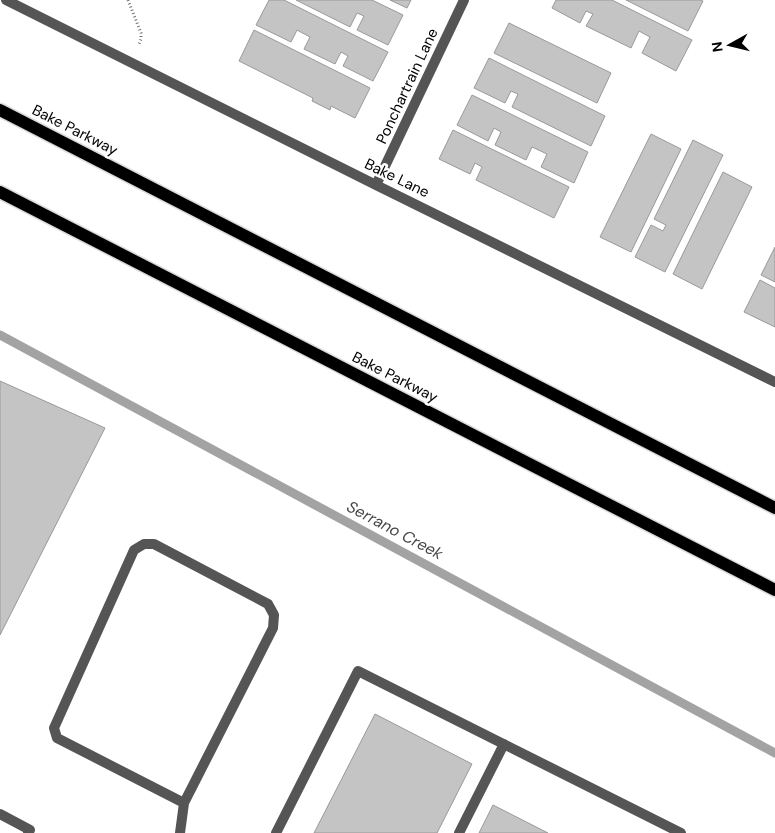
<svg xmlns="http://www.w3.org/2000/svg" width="775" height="833" font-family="'DM Sans',sans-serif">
	<rect width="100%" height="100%" fill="#fff"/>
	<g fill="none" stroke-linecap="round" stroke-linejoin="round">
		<path stroke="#a3a3a3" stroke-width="9" d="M0 335 775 753"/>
	</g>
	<path fill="#c4c4c4" stroke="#999" d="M269 0H284L388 52 373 81 343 66 348 56 341 52 335 64 304 49 310 37 297 30 291 42 256 25Z
		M296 0H372L403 15 388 45 357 30 364 16 357 13 350 27Z
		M390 0H411L407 8Z
		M556 0H612L692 40 676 71 642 53 650 37 639 31 631 48 586 26 593 14 586 11 580 23 552 8Z
		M626 0H701L703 1 688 31Z
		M509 23 611 73 597 103 494 53Z
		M254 30 370 88 355 118 331 106 330 110 312 101 313 98 239 61Z
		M489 58 605 116 591 146 512 107 518 94 511 91 505 103 474 88Z
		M472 95 588 152 574 183 541 167 547 154 532 147 526 160 495 145 501 132 494 128 488 141 457 125Z
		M453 130 569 187 554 218 476 180 482 167 475 163 470 174 439 159Z
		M651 134 681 149 631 252 600 237Z
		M693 140 723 155 665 272 635 257 651 225 663 231 666 225 654 219Z
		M723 172 752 187 702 289 673 274Z
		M775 247V282L761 275Z
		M760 280 775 288V327L744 312Z
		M0 381 105 428 0 635Z
		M375 714 472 764 437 833H314Z
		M493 805 548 833H479Z"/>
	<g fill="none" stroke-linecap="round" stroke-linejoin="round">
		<g stroke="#dbdbdb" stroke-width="15">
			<path id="primary" d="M0 110 775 508
				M0 192 775 590"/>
		</g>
		<path stroke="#777" stroke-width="3" stroke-dasharray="1 2.5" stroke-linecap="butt" d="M128 0 141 33V39L139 44"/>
		<path stroke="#555" stroke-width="10" d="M0 814 30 830 28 833
			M180 833 184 803 273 628 274 615 268 604 154 544H144L134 550 54 728 57 738 184 803
			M276 833 358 671 681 833
			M459 833 504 744"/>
		<path stroke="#555" stroke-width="10" d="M6 0 376 185 775 382
			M376 185 464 0"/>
		<use href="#primary" stroke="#000" stroke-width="12"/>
	</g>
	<g text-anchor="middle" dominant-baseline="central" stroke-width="5" stroke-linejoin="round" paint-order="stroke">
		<g font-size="15" fill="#000" stroke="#fff">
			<text transform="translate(407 86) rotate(-65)">Ponchartrain Lane</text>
			<text transform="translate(75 130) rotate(27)">Bake Parkway</text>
			<text transform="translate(397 178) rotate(26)">Bake Lane</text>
			<text transform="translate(395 377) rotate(27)">Bake Parkway</text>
		</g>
		<g font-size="16" font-style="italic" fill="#444" stroke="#fff">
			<text transform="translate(395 530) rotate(28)">Serrano Creek</text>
		</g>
	</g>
	<g transform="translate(730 45) rotate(262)" stroke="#ffffff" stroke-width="4" paint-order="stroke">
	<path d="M0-4L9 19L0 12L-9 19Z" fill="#000000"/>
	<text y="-8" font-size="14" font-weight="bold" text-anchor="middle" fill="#000000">N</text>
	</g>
</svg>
